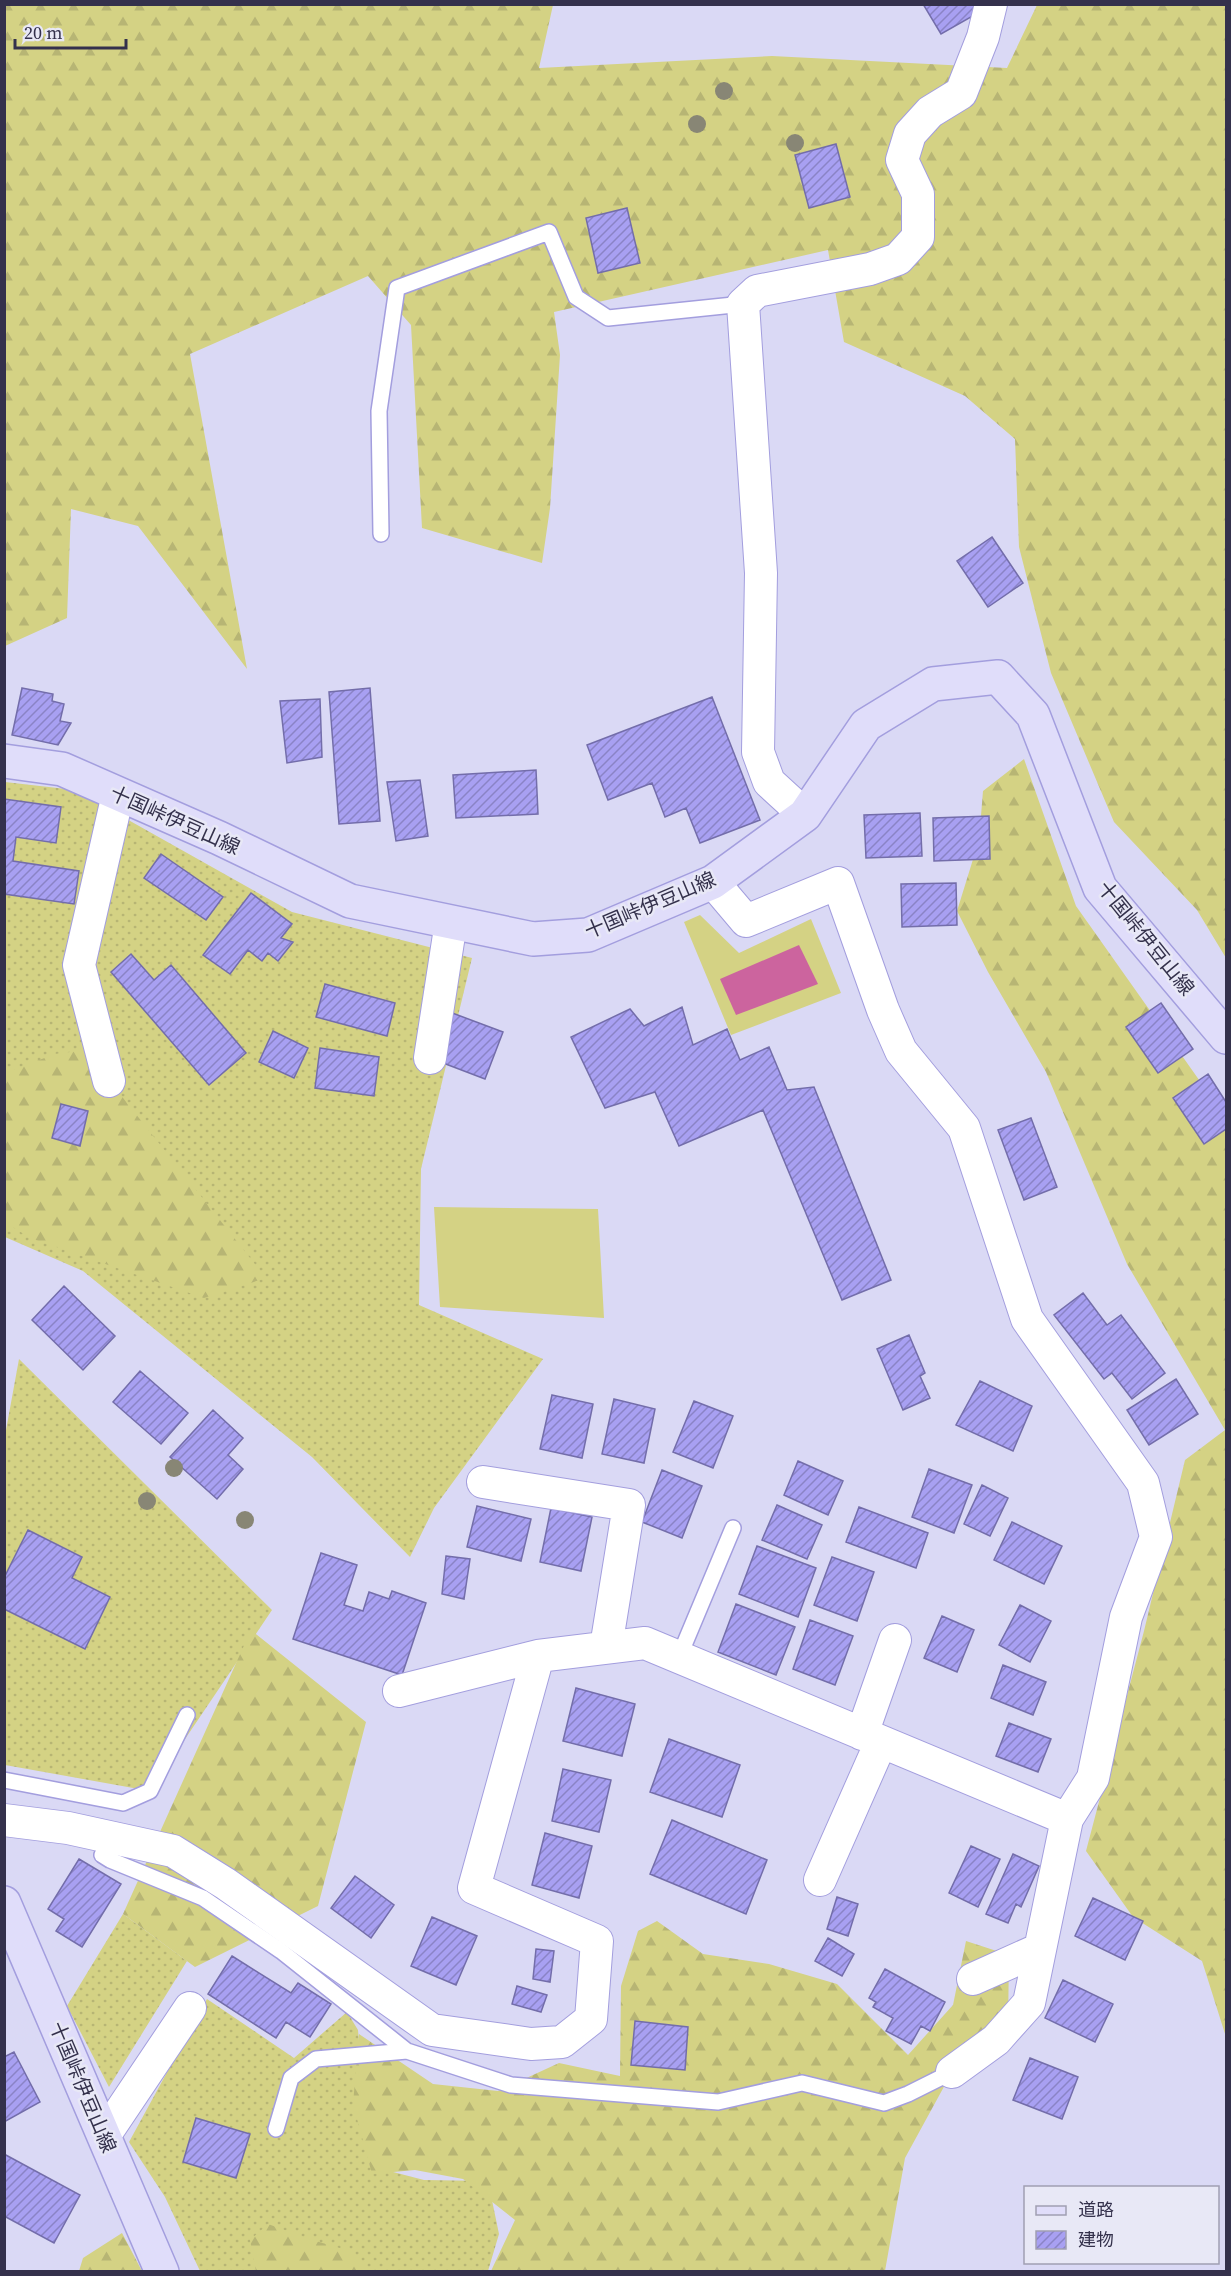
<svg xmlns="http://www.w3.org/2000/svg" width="1231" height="2276" font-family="'Source Serif 4','Noto Sans JP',serif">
	<defs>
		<pattern id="grass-dots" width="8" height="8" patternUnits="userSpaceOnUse" patternTransform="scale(1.5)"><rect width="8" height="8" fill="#d4d284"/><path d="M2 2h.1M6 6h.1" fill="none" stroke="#b7b574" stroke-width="1.8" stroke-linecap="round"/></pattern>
		<pattern id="forest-firs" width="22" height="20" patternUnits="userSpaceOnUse" patternTransform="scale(1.5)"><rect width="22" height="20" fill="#d4d284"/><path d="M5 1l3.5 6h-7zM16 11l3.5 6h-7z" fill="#b7b574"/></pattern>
		<pattern id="building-hatch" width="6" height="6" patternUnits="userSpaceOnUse" patternTransform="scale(1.5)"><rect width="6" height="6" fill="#a8a0f2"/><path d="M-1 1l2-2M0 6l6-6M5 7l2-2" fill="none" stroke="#8a83c6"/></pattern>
	</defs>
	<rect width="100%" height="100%" fill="#dad9f5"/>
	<path fill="url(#grass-dots)" d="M5 782 75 790 292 912 472 958 421 1169 419 1305 543 1359 434 1508 410 1557 312 1457 83 1271 5 1237Z
		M19 1359 272 1610 150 1791 5 1765 4 1441Z
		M123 1914 187 1961 109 2087 67 2006Z
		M207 1999 294 2058 347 2012 358 2030 370 2166 424 2180 488 2181 499 2234 488 2271H200L165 2197 129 2142Z"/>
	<path fill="url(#forest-firs)" d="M4 5H553L539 68 772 56 1007 68 1037 5H1226V958L1197 910 1114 822 1051 673 1019 547 1015 439 965 396 844 342 828 250 554 312 560 355 550 508 542 563 422 528 411 325 368 276 190 354 247 669 138 526 71 509 67 618 5 646Z
		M1024 759 1076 906 1226 1118V2037L1202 1961 1133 1917 1086 1851 1144 1631 1185 1460 1225 1430 1127 1264 1046 1072 988 972 957 911 979 840 983 791Z
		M85 1050 266 1278 204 1298 30 1238 5 1222V1073L55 1054Z
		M251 1630 366 1722 318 1906 195 1967 123 1914Z
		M657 1921 703 1954 769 1964 837 1984 908 2055 953 2005 966 1941 1009 1955 1008 2027 952 2072 905 2158 885 2271H491L515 2220 463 2179 415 2170 372 2174 353 2104 359 2034 433 2084 498 2091 559 2063 620 2076 621 1986 638 1931Z
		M268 2224 309 2239 353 2252 369 2271H256L250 2240Z
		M122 2233 142 2271H79L83 2258Z"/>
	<path fill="#d4d284" d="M700 915 739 953 811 919 841 993 731 1035 684 922Z
		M434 1207 598 1209 604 1318 440 1307Z"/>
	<path fill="#cc649e" d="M799 945 818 984 736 1015 720 979Z"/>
	<path fill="url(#building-hatch)" stroke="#736daa" stroke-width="1.5" d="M923 4H973L978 13 941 34Z
		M836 144 850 197 809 208 795 155Z
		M627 208 640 263 598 273 586 218Z
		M992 537 1023 583 988 607 957 561Z
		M22 688 53 694 52 701 64 704 60 721 71 723 58 745 12 735Z
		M370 688 380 821 339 824 329 692Z
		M712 697 760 820 700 843 686 808 665 817 652 783 608 800 587 745Z
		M320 699 322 757 287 763 280 701Z
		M536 770 538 814 456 818 453 775Z
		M420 780 428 836 396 841 387 782Z
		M4 799 61 807 56 843 16 837 13 861 79 871 74 904 4 894Z
		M920 813 922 856 866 858 864 815Z
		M989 816 990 859 934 861 933 818Z
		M161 854 223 897 206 920 144 878Z
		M956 883 957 925 902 927 901 884Z
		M251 893 292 924 281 938 293 942 278 961 268 953 262 961 248 950 230 974 203 955Z
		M131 954 154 980 171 965 246 1053 209 1085 111 972Z
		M325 984 395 1003 387 1036 316 1017Z
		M1161 1003 1193 1049 1158 1073 1126 1027Z
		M682 1007 693 1045 727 1029 740 1060 769 1047 787 1090 814 1087 891 1280 842 1300 763 1110 679 1146 655 1092 605 1108 571 1037 630 1009 644 1026Z
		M447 1011 503 1032 485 1079 430 1058Z
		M273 1031 308 1048 294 1078 259 1062Z
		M320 1048 379 1057 374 1096 315 1088Z
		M1208 1074 1226 1102V1129L1204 1144 1173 1098Z
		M61 1104 88 1111 80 1146 52 1138Z
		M1031 1118 1057 1187 1024 1200 998 1130Z
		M64 1286 115 1336 83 1370 32 1320Z
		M1083 1293 1107 1325 1121 1315 1165 1373 1132 1399 1112 1373 1104 1379 1054 1315Z
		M909 1335 925 1373 920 1376 930 1398 903 1410 877 1349Z
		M140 1371 188 1413 161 1444 113 1402Z
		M1176 1379 1198 1414 1149 1445 1127 1410Z
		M980 1381 1032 1406 1013 1451 956 1425Z
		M552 1395 593 1404 582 1458 540 1449Z
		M614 1399 655 1409 644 1463 602 1454Z
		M694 1401 733 1416 713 1468 673 1452Z
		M213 1410 243 1438 228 1455 243 1469 217 1499 170 1457Z
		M798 1461 843 1481 828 1515 784 1495Z
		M929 1469 972 1485 954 1533 912 1517Z
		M662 1470 702 1486 682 1538 642 1522Z
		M982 1485 1008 1498 990 1536 964 1524Z
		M777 1505 822 1525 807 1559 762 1540Z
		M477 1506 531 1519 521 1561 467 1547Z
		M859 1507 928 1533 916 1568 846 1542Z
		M551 1508 592 1517 581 1571 540 1562Z
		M1012 1522 1062 1546 1044 1584 994 1560Z
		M28 1530 82 1557 72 1578 110 1597 85 1649 4 1609V1578Z
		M757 1546 816 1568 798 1617 739 1594Z
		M321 1553 357 1565 344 1605 363 1611 369 1592 389 1599 392 1591 426 1603 402 1675 293 1639Z
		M446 1556 470 1559 464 1599 442 1594Z
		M832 1557 874 1572 857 1621 814 1605Z
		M736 1604 795 1627 776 1675 718 1652Z
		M1020 1605 1051 1621 1030 1662 999 1645Z
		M942 1616 974 1630 957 1672 924 1658Z
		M810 1620 853 1636 835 1685 793 1669Z
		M1003 1665 1046 1682 1033 1715 991 1698Z
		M576 1688 635 1704 622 1756 563 1741Z
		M1009 1723 1051 1739 1038 1772 996 1756Z
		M669 1739 740 1765 722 1817 650 1792Z
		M563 1769 611 1780 599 1832 552 1821Z
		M672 1820 767 1860 746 1914 650 1874Z
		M545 1833 592 1846 579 1898 532 1885Z
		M971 1846 1000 1859 978 1907 949 1893Z
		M1013 1854 1039 1866 1021 1907 1016 1904 1008 1923 986 1914Z
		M79 1859 121 1884 82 1947 56 1931 64 1919 48 1909Z
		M355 1876 394 1905 371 1938 331 1908Z
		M837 1897 858 1904 848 1936 827 1929Z
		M1093 1898 1143 1921 1125 1960 1075 1936Z
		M432 1917 477 1936 456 1985 411 1966Z
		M828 1938 854 1954 842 1976 815 1961Z
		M536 1949 554 1951 550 1982 533 1979Z
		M232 1956 291 1993 298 1983 331 2004 310 2037 286 2022 276 2038 208 1994Z
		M885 1969 945 2002 930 2031 921 2026 911 2044 886 2031 893 2018 873 2007 876 2002 869 1998Z
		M1063 1980 1113 2004 1095 2042 1045 2018Z
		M517 1986 547 1995 541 2012 512 2004Z
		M635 2021 688 2027 685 2070 631 2065Z
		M14 2052 40 2102 4 2122V2057Z
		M1030 2058 1078 2077 1062 2119 1013 2100Z
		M196 2118 250 2134 236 2178 183 2162Z
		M4 2154 80 2195 54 2243 4 2216Z"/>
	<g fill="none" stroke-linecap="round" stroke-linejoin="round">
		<g stroke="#a39ede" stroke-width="18">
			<path id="lane" d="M381 534 379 411 397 288 549 232 576 297 608 318 743 304
				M679 1657 733 1528
				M4 1780 123 1803 150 1791 187 1715
				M111 1838 102 1855 110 1860 203 1898 281 1951 407 2051 316 2059 291 2078 276 2129
				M407 2051 511 2085 718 2102 802 2083 884 2103 908 2094 952 2072"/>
		</g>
		<g stroke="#a39ede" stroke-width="34">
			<path id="street" d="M805 815 769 782 758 752 761 573 743 304 757 291 870 269 898 259 918 237V194L902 160 910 134 930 112 961 93 983 37 991 4
				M713 882 746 921 838 883 883 1010 901 1051 964 1128 1027 1319 1143 1483 1156 1537 1126 1617 1093 1778 1067 1819 1029 2003 996 2040 952 2072
				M430 1058 451 922
				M109 1081 79 965 118 794
				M483 1482 629 1505 606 1647
				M399 1691 538 1656 645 1643 1067 1819
				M862 1734 895 1640
				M4 1820 68 1828 173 1851 226 1884 432 2030 531 2044 562 2042 591 2019 597 1941 474 1888 538 1656
				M820 1880 881 1742
				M973 1979 1040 1949
				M104 2136 190 2008"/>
		</g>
		<g stroke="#a39ede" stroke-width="36">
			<path id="secondary" d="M4 761 62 769 219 838 350 901 533 939 588 935 713 882 805 815 866 725 933 684 998 677 1033 715 1100 888 1226 1037
				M4 1903 162 2272"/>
		</g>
		<use href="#lane" stroke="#fff" stroke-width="15"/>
		<use href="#street" stroke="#fff" stroke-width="32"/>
		<use href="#secondary" stroke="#e0ddfa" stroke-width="33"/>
	</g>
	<g fill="#888675">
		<circle cx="724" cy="91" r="9"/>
		<circle cx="697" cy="124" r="9"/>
		<circle cx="795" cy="143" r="9"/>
		<circle cx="174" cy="1468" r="9"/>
		<circle cx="147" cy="1501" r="9"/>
		<circle cx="245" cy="1520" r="9"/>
	</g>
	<g text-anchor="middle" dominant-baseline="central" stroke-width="5" stroke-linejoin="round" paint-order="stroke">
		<g font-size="20" fill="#34314c" stroke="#e8e8f6">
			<text transform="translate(175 820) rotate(24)">十国峠伊豆山線</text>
			<text transform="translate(650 905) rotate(-23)">十国峠伊豆山線</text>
			<text transform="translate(1146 938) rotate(51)">十国峠伊豆山線</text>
			<text transform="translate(83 2087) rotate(67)">十国峠伊豆山線</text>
		</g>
	</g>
	<rect width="1231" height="2276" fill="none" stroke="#34314c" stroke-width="12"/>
	<rect x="1024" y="2186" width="195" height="78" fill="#e8e8f6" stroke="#a09fb2" stroke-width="1.5"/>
	<rect x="1036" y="2206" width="30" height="9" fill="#e0ddfa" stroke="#a09fb2" stroke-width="1.5"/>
	<text x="1078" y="2216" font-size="18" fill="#34314c">道路</text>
	<rect x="1036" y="2231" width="30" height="18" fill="url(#building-hatch)" stroke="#a09fb2" stroke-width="1.5"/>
	<text x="1078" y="2246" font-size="18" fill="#34314c">建物</text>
	<path d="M15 39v9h111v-9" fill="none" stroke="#34314c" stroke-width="3"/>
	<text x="24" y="39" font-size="18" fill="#34314c" stroke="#e8e8f6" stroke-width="4.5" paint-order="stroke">20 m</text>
</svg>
